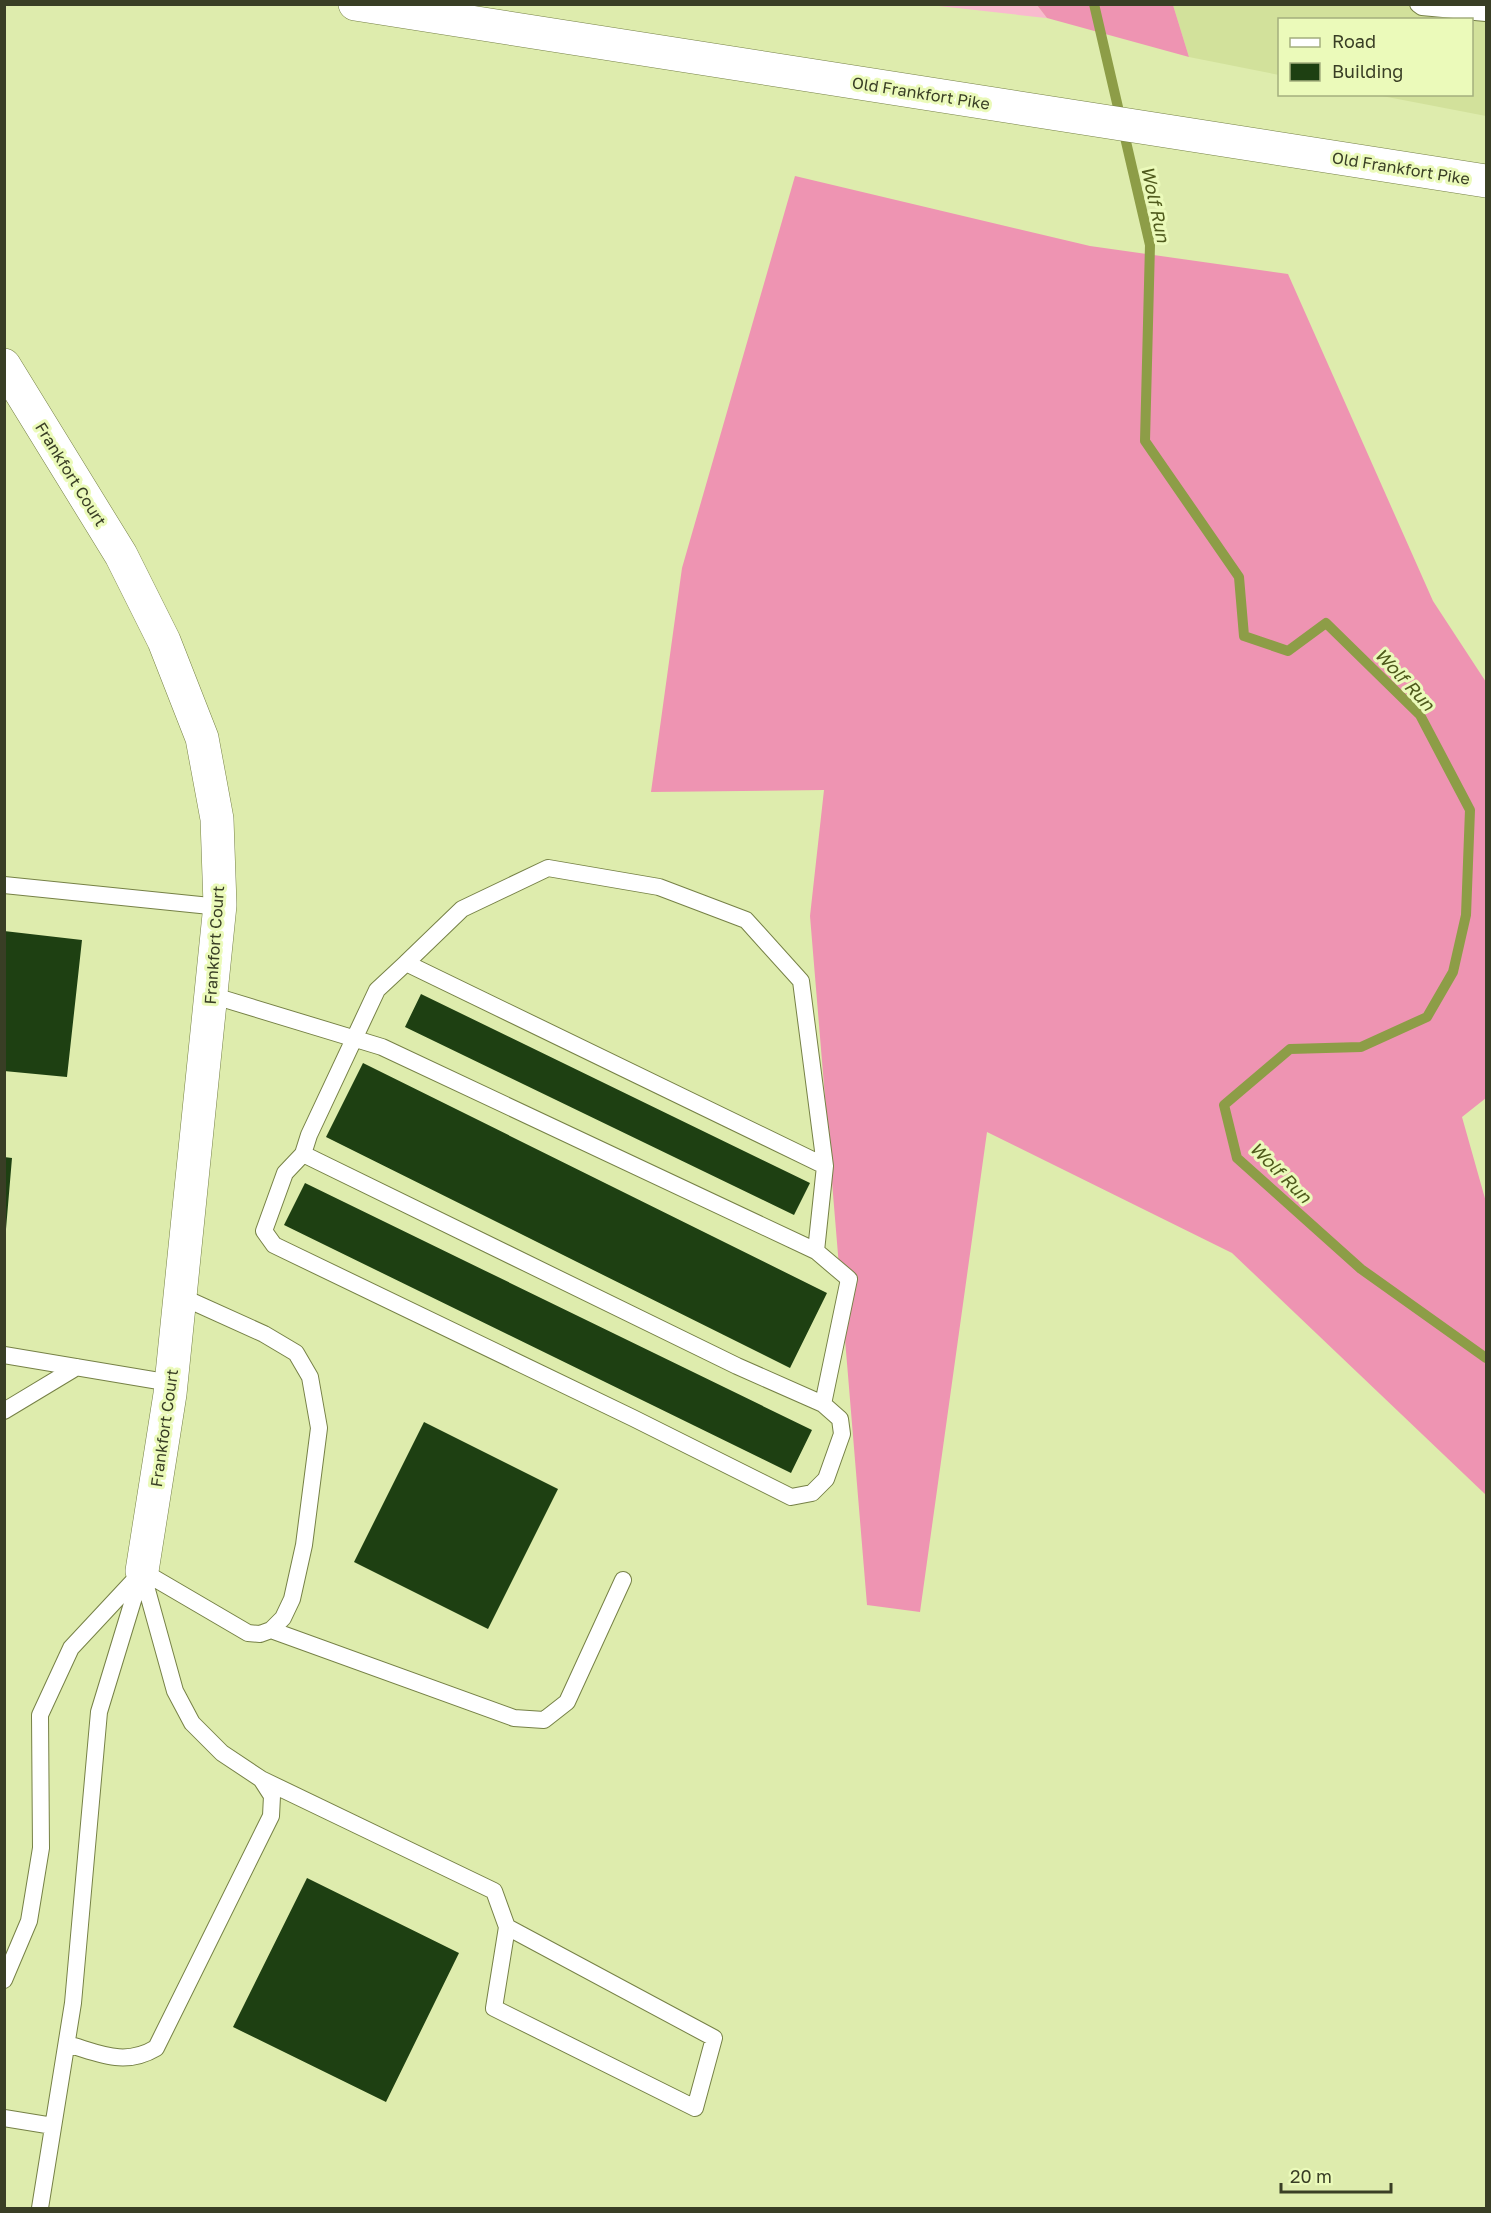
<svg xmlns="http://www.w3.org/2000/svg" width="1491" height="2213" font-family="'Golos Text',sans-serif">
	<rect width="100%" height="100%" fill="#deecad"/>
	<path fill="#d2e19b" d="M1173 5H1486V116L1377 95 1472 94V20H1280L1279 75 1189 57Z"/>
	<path fill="#f9bace" d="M930 5H1037L1047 18H1046Z"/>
	<path fill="#ee94b2" d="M1037 5H1173L1189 57 1047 18Z
		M795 176 1090 246 1288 274 1433 601 1486 682V1098L1462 1117 1486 1202V1495L1232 1253 987 1132 920 1612 867 1605 810 916 824 790 651 792 682 568Z"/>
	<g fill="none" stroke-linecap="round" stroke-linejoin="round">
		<path stroke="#8d9d47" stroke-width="10" d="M1094 4 1150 245 1145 441 1239 577 1244 636 1288 651 1326 623 1420 715 1470 810 1466 915 1453 972 1427 1017 1361 1047 1290 1049 1224 1105 1237 1158 1361 1269 1486 1358"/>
	</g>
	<path fill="#1e4012" d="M4 931 82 940 67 1077 4 1071Z
		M421 994 810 1183 794 1215 405 1027Z
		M363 1063 827 1293 790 1368 326 1137Z
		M4 1157 12 1158 6 1229H4Z
		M305 1183 812 1430 791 1473 284 1225Z
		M424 1422 558 1489 488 1629 354 1562Z
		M307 1878 459 1953 386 2102 233 2027Z"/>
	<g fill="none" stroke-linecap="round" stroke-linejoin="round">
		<g stroke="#768146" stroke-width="18">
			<path id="lane" d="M1418 4 1422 7 1486 13
				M4 885 220 907
				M406 963 462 909 548 868 659 887 746 920 801 981 825 1166
				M211 995 382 1047 816 1251 825 1166 406 963 377 990 309 1135 303 1154 737 1366 823 1404 849 1279 816 1251
				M303 1154 285 1173 264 1231 274 1245 633 1418 791 1497 812 1493 826 1479 842 1434 840 1419 823 1404
				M4 1355 171 1383
				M4 1411 77 1367
				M142 1571 248 1633 260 1634 271 1630 283 1618 292 1599 304 1545 319 1428 310 1377 296 1353 264 1334 180 1296
				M271 1630 514 1718 544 1720 567 1702 623 1580
				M261 1779 494 1891 507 1927 494 2008 695 2108 714 2038 507 1927
				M4 1980 29 1921 41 1848 40 1715 71 1648 140 1574
				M67 2044C99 2053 124 2067 156 2048L271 1816 272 1796 261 1779 222 1753 192 1723 175 1691 142 1572
				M4 2118 53 2126
				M40 2208 73 2003 99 1712 142 1571"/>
		</g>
		<g stroke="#768146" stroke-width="34">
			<path id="street" d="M4 365 121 555 164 641 202 738 217 819 220 905 170 1394 142 1571"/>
		</g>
		<g stroke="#768146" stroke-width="34">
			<path id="secondary" d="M355 4 1486 181"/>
		</g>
		<use href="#lane" stroke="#fff" stroke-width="16"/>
		<use href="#street" stroke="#fff" stroke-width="33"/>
		<use href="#secondary" stroke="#fff" stroke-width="33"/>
	</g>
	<g text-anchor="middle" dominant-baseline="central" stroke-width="6" stroke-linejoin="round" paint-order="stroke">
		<g font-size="16" fill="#393e25" stroke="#ebfaba">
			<text transform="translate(921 93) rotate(9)">Old Frankfort Pike</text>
			<text transform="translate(1401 168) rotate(9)">Old Frankfort Pike</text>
			<text transform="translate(71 474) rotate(58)">Frankfort Court</text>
			<text transform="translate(214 945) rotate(-86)">Frankfort Court</text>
			<text transform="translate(164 1428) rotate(-82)">Frankfort Court</text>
		</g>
		<g font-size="18" font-style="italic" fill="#4f5a1c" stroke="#ebfaba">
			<text transform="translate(1156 204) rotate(78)">Wolf Run</text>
			<text transform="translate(1405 679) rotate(47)">Wolf Run</text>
			<text transform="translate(1281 1172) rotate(45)">Wolf Run</text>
		</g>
	</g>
	<rect width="1491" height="2213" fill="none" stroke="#393e25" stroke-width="12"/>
	<rect x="1278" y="18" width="195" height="78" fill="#ebfaba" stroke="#a4af7e" stroke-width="1.5"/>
	<rect x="1290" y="38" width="30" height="9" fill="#ffffff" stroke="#a4af7e" stroke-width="1.5"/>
	<text x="1332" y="48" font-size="18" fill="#393e25">Road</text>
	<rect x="1290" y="63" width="30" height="18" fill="#1e4012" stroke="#a4af7e" stroke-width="1.5"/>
	<text x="1332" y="78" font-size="18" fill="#393e25">Building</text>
	<path d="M1281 2183v9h110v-9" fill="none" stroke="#393e25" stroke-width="3"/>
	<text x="1290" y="2183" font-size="18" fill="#393e25" stroke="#ebfaba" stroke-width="4.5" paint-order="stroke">20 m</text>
</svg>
